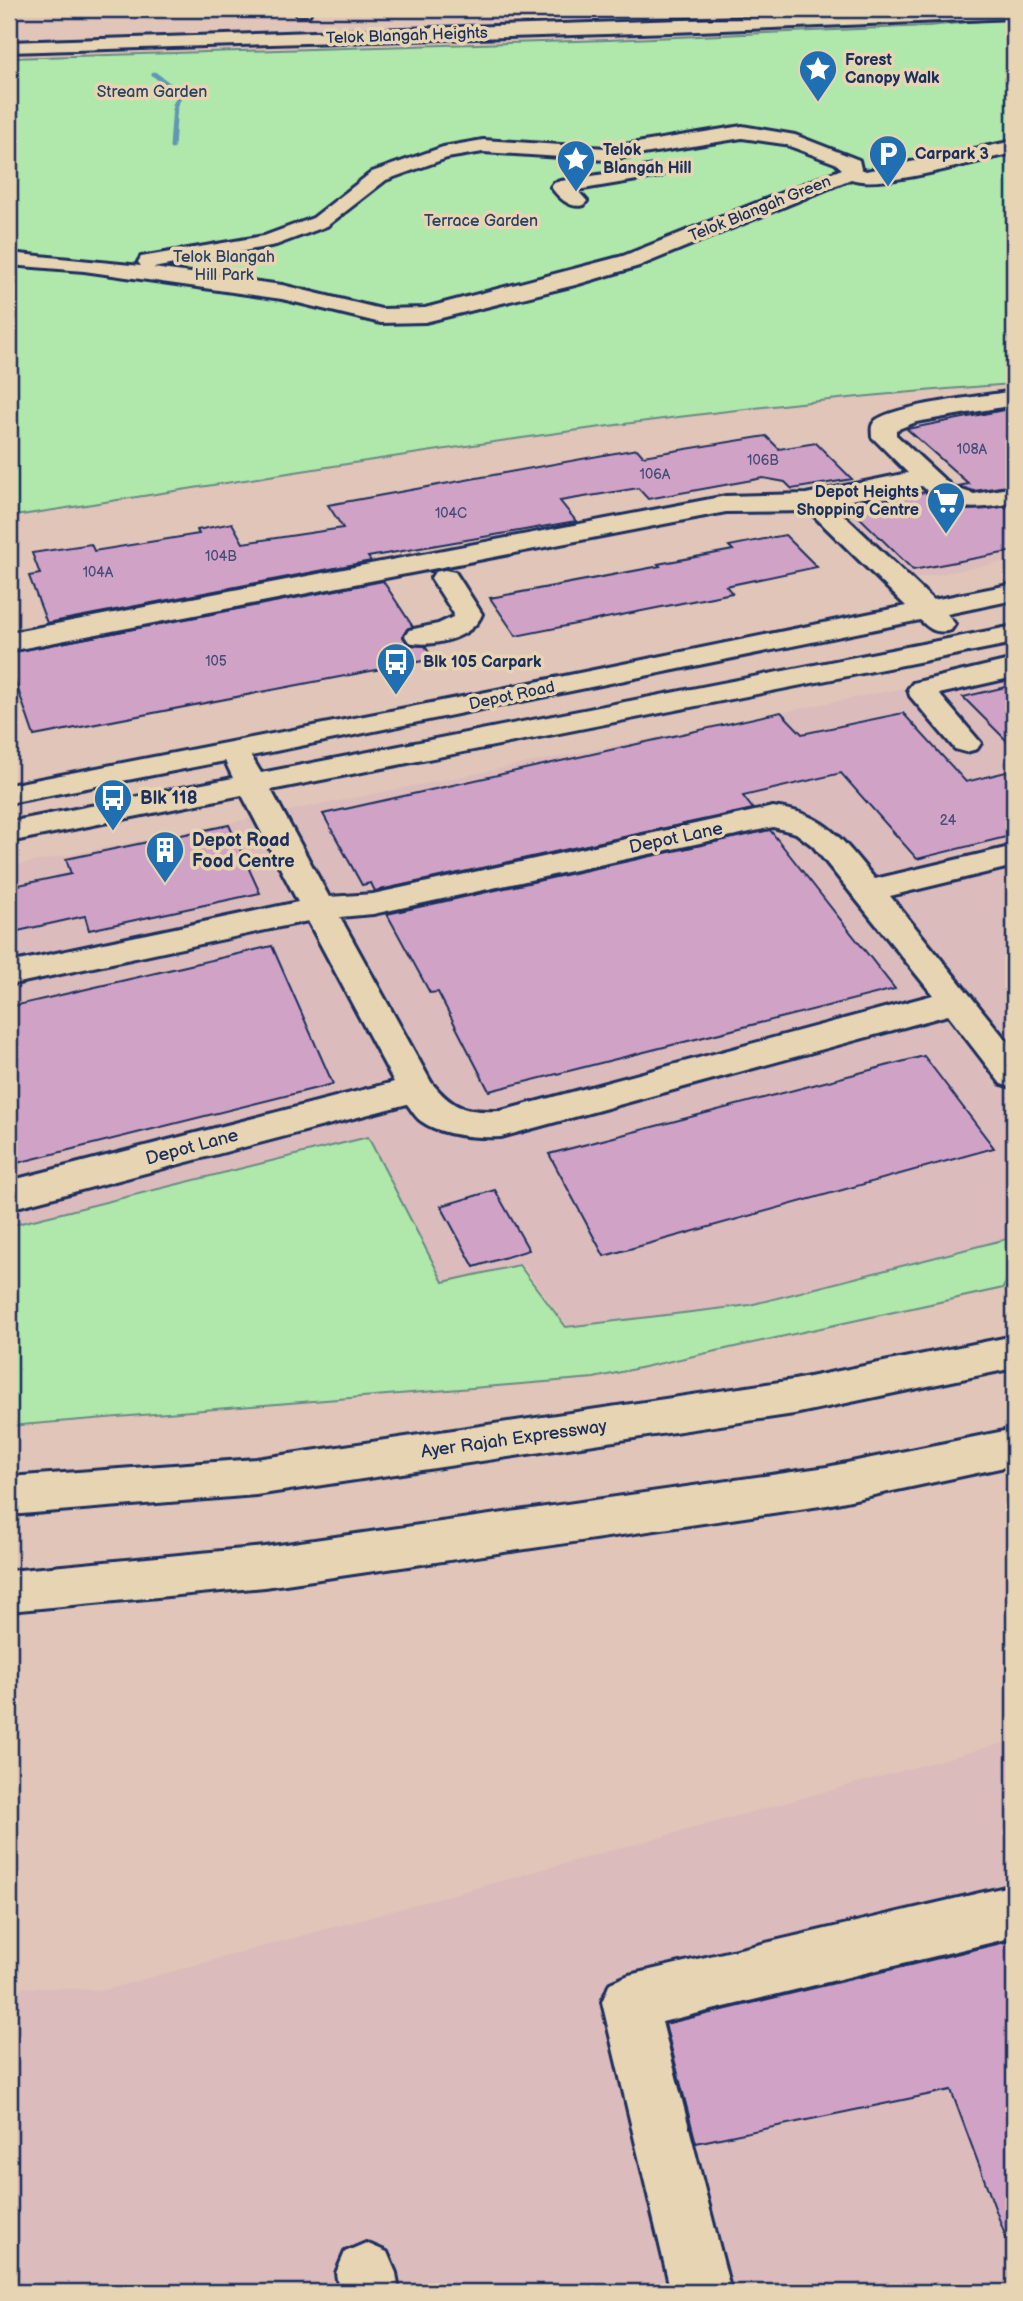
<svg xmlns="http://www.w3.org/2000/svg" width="1023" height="2301" font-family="'Balsamiq Sans',sans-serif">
	<rect width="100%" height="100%" fill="#e0c5b8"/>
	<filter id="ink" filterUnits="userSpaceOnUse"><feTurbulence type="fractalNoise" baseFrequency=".0143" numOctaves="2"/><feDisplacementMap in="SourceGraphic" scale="14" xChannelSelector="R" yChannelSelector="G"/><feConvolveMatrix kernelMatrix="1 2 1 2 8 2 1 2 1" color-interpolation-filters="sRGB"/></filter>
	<g filter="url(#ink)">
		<path fill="#dbbbbc" d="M517 9H671L674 15 519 19Z
			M1014 473V560L913 579 832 506Z
			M1014 666V1237L749 1305 568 1327 523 1265 442 1283 9 1227V867Z
			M1014 1740V2292H9V1987L105 1990Z"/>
		<path fill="#b0e7aa" stroke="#668b84" stroke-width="2" d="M530 9H650L652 13 532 15Z
			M1014 18V384C677 407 343 465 9 517V58L608 40 928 26Z
			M368 1137 443 1282 519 1265 566 1327 750 1305 1014 1237V1267L1003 1288 594 1378 9 1426V1226Z"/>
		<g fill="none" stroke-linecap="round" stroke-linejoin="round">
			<path stroke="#6098b3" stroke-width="5" d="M154 74 181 94 175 105 172 147"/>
		</g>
		<path fill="#d0a3c6" stroke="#1b2f5e" stroke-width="2" d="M1014 408V485L974 491 958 486 969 484 907 429Z
			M766 436 779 449 816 443 852 479 792 489 785 482 763 478 648 499 638 488 560 501 576 521 368 557 371 561 47 623 29 576 40 574 32 553 91 544 94 551 199 534 197 530 232 523 243 543 343 528 328 505 637 449 643 456Z
			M925 492 943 504 965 510 1014 506V551L913 570 848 506Z
			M785 535 817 567 726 586 732 593 516 636 490 598 660 566 658 564 733 550 729 546Z
			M383 581 413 627 407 629 403 637 409 645 425 646 433 659 34 736 9 663V653Z
			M1014 685V748L963 697Z
			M781 712 802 734 903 713 966 782 1014 770V835L917 859 841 773 743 796 753 809 375 891 371 883 362 885 323 814Z
			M229 825 260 893 89 930 85 916 9 933V887L71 874 66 859Z
			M770 830 895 989 489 1091 438 992 430 993 387 914Z
			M272 946 333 1084 9 1165V1007Z
			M924 1056 994 1148 604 1256 549 1154Z
			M495 1190 529 1250 474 1267 441 1206Z
			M1014 1940V2250L1011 2251 951 2090 696 2143 665 2024Z"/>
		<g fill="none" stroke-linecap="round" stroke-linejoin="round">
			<g stroke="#1b2f5e" stroke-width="6">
				<path id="minor" d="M296 9H312L309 15H297Z
					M1014 9V18L672 32 9 52V42Z
					M742 126 795 135 859 160 861 169 866 171 1014 141V153C978 160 882 190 851 179L639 266 575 285 425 322 381 323 282 299 84 271 9 265V253L141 266 138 262 141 257 264 236 313 218 372 172 443 147 483 140 606 148ZM742 138 784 144 835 163 842 169 623 256 425 308 381 309 282 285 153 268 276 245 327 226 386 180 447 158 483 152 606 160Z
					M654 166 661 168 664 172 661 176 577 190 587 201 584 205C570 209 559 198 551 187L554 183 561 181Z
					M1014 391V405L916 422 896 430V435L952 487 974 494 1014 487V503C978 509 951 514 922 486L832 504 933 600 1014 584V600L947 614 955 624 951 630C936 634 931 630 920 620L251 756 261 773 1014 626V643L271 790 329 897 373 894 773 807C826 813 843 841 875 879L1014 846V866L890 896 1014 1050V1088L1001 1084 948 1015 501 1137C477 1138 442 1136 421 1121 416 1118 411 1109 407 1104L9 1209V1181L394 1082 308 921 9 985V963L298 902 242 795 9 842V822L233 778 225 761 9 803V785L452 699 906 606 809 511 726 512 9 651V633L726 496 806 494 908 473 872 437C872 432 870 426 875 421 894 405 985 396 1014 391ZM773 827 796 833 813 846 933 995 501 1111C465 1112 454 1110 431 1082L340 917 373 914Z
					M445 570 455 572 459 578 482 614C473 638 432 648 409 642L405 636 409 630 438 624 453 617 454 614 431 578 435 572Z
					M1014 659V677L939 694 981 743 977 749 966 752 955 749 910 696 908 689 913 683Z
					M1014 1885V1937L662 2022 731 2292H671L602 2002 610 1983 629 1975Z
					M366 2243 387 2252 396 2273 399 2292H339L336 2273 345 2252Z"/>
			</g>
			<g stroke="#1b2f5e" stroke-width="6">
				<path id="highway" d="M1014 1336V1368L794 1414 256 1495 9 1515V1477L256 1459 794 1380Z
					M1014 1429V1465L827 1505 265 1587 9 1611V1571L265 1547 827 1467Z"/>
			</g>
			<use href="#minor" fill="#e7d4b2" fill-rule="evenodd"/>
			<use href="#highway" fill="#e7d4b2" fill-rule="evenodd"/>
		</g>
	</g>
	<defs>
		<g id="sight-pin" transform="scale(2.0125)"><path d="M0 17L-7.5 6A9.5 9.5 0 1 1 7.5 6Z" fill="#1f6fb2" stroke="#e7d4b2"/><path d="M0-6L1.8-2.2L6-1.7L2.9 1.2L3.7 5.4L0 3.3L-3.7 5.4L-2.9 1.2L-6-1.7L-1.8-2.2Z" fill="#fff"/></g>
		<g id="parking-pin" transform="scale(2.0125)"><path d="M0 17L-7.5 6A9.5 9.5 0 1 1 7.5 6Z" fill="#1f6fb2" stroke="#e7d4b2"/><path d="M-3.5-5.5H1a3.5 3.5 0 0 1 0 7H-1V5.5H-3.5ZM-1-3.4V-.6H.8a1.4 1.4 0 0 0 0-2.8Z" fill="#fff"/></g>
		<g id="supermarket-pin" transform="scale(2.0125)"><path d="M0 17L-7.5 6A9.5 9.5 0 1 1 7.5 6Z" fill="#1f6fb2" stroke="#e7d4b2"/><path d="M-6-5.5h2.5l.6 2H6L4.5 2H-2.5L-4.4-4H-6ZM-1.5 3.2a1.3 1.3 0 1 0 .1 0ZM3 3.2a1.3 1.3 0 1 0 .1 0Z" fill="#fff"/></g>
		<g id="bus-pin" transform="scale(2.0125)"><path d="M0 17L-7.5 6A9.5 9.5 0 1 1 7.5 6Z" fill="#1f6fb2" stroke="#e7d4b2"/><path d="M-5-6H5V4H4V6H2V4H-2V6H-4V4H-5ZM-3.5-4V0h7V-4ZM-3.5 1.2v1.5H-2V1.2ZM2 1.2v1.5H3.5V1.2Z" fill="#fff"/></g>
		<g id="building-pin" transform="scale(2.0125)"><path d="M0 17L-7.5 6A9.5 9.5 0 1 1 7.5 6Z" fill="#1f6fb2" stroke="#e7d4b2"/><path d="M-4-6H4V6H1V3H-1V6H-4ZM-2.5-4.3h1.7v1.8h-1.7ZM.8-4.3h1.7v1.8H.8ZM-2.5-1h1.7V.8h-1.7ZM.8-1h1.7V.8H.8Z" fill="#fff"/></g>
	</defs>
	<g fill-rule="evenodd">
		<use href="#sight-pin" x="818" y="69"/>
		<use href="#parking-pin" x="888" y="154"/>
		<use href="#sight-pin" x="576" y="159"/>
		<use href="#supermarket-pin" x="946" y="501"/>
		<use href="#bus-pin" x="396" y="662"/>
		<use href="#bus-pin" x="113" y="798"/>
		<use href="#building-pin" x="165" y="850"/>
	</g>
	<g text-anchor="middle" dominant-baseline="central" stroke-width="7" stroke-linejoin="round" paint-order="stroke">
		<g font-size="14" fill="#484c78">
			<text x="972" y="449">108A</text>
			<text x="763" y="460">106B</text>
			<text x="655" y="474">106A</text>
			<text x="451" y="513">104C</text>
			<text x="221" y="556">104B</text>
			<text x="98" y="572">104A</text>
			<text x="216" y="661">105</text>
			<text x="948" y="820">24</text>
		</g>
		<g font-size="16" fill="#1b2f5e" stroke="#e7d4b2">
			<text transform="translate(407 36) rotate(-2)">Telok Blangah Heights</text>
			<text transform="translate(760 209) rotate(-22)">Telok Blangah Green</text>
			<text transform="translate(512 696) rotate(-12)">Depot Road</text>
		</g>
		<g font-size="16" font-weight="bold" fill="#1b2f5e" stroke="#e7d4b2" text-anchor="start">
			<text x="845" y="60">Forest<tspan x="845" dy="18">Canopy Walk</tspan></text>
			<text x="603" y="150">Telok<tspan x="603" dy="18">Blangah Hill</tspan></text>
			<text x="915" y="154">Carpark 3</text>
			<text x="919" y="492" text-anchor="end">Depot Heights<tspan x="919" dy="18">Shopping Centre</tspan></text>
			<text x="423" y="662">Blk 105 Carpark</text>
		</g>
		<g font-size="16" fill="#2a4166" stroke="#e7d4b2">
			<text x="152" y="92">Stream Garden</text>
			<text x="481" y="221">Terrace Garden</text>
			<text x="224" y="257">Telok Blangah<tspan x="224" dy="18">Hill Park</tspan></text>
		</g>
		<g font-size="18" font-weight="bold" fill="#1b2f5e" stroke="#e7d4b2" text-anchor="start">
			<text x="140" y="798">Blk 118</text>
			<text x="192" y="840">Depot Road<tspan x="192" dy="21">Food Centre</tspan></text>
		</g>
		<g font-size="18" fill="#1b2f5e" stroke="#e7d4b2">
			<text transform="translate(676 838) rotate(-12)">Depot Lane</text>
			<text transform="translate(192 1147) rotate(-15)">Depot Lane</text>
			<text transform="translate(514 1439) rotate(-8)">Ayer Rajah Expressway</text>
		</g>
	</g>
	<rect width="1023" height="2301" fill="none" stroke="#e7d4b2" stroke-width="35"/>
	<rect x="18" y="18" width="988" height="2266" fill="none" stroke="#1b2f5e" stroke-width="2.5" filter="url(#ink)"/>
</svg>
